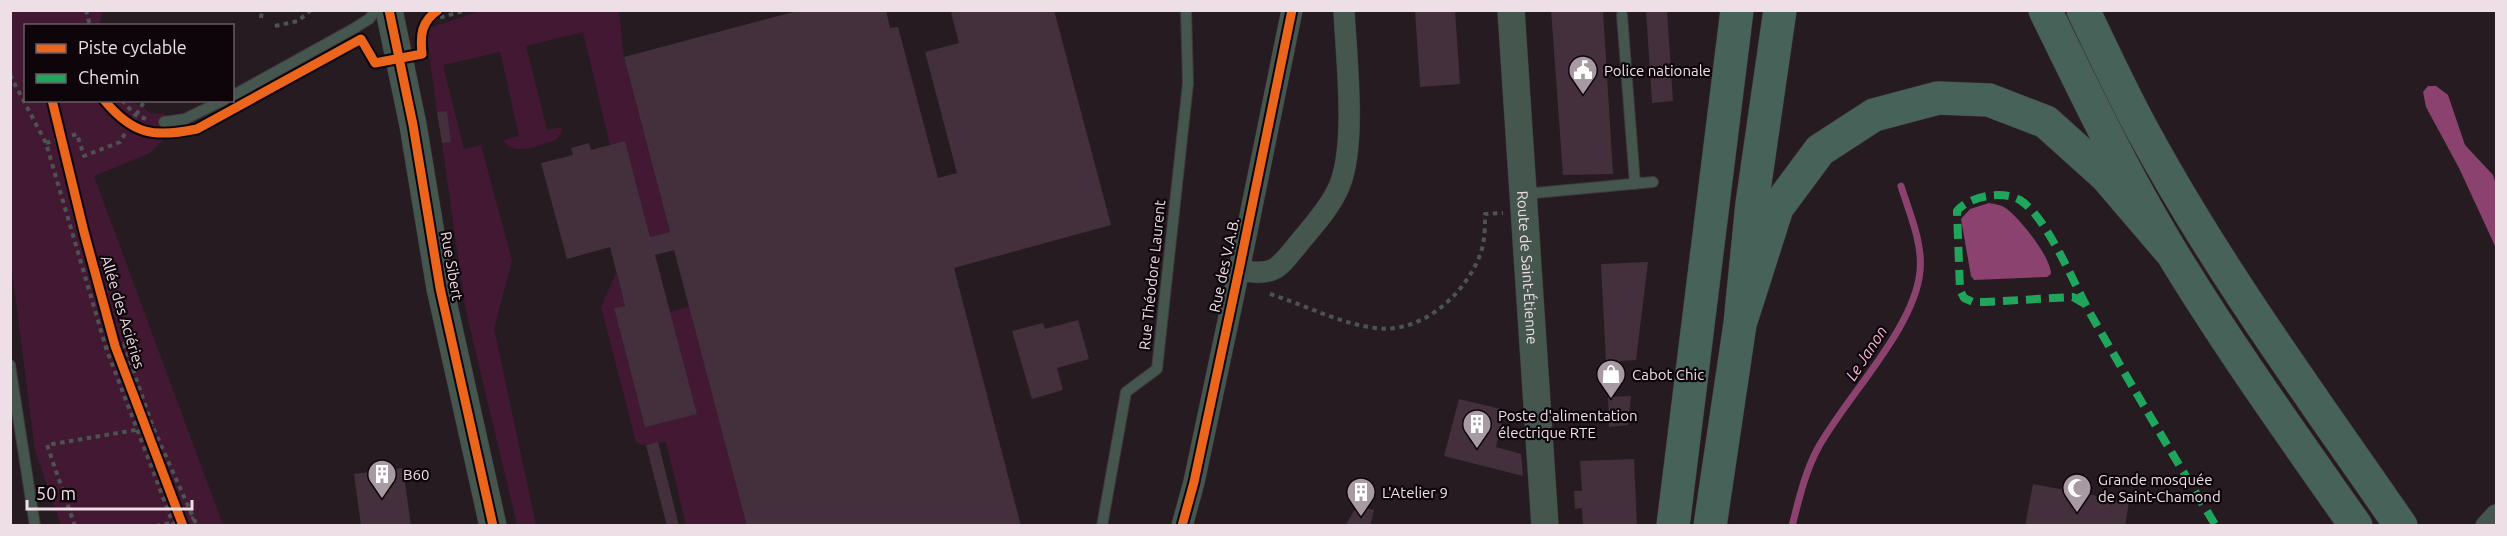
<svg xmlns="http://www.w3.org/2000/svg" width="2507" height="536" font-family="Ubuntu,sans-serif">
	<rect width="100%" height="100%" fill="#261b21"/>
	<path fill="#431832" d="M10 11H102L100 25 26 26V100L131 101 151 113 165 114V138L150 153 94 176 223 525H61L35 451 11 262Z
		M480 11H619L624 57 670 232 650 237 625 141 610 145 583 32 526 46 547 130 562 127 561 133 556 140C540 145 514 158 503 140L519 136 500 52 443 65 464 149 481 145 512 261 494 328 536 525H517L465 307 442 143 451 142 447 111 437 112 426 29Z
		M616 273 625 306 614 308 645 427 697 414 670 312 689 306 747 525H686L666 442 641 445 636 442 601 307Z"/>
	<path fill="#8b426f" d="M2428 86H2436L2448 95 2465 145 2493 175 2496 185V248L2459 168 2426 107 2423 92Z
		M1989 203C1995 204 2002 205 2007 209 2020 219 2051 257 2051 274L2047 277 1974 280 1971 276 1961 219 1970 209Z"/>
	<g fill="none" stroke-linecap="round" stroke-linejoin="round">
		<path stroke="#8b426f" stroke-width="7" d="M1792 526C1799 499 1805 472 1818 448 1846 397 1915 328 1920 271 1923 243 1909 212 1901 186"/>
	</g>
	<path fill="#43303c" d="M801 10H886L890 28 898 27 938 178 957 173 925 52 959 43 951 13 959 10H1054L1111 225 954 268 1021 526H747L674 250 655 255 697 414 645 427 614 308 625 306 610 247 567 259 541 163 573 155 571 148 589 143 591 150 625 141 650 237 670 232 624 57Z
		M1415 10H1455L1460 84 1420 87Z
		M1551 10H1603L1613 174 1563 175Z
		M1646 10H1667L1673 101 1652 103Z
		M447 111 451 142 442 143 437 112Z
		M1648 262 1636 360 1606 362 1601 264Z
		M1078 320 1089 359 1057 368 1063 390 1032 399 1012 331 1043 323 1045 329Z
		M1631 396 1628 425 1609 427 1608 397Z
		M1459 399 1505 410 1496 447 1521 454 1523 476 1444 456Z
		M658 442 679 526H667L646 445Z
		M1634 459 1637 526H1583L1582 508 1575 509 1574 491H1582L1580 461Z
		M403 468 411 526H361L354 474Z
		M2033 484 2129 502 2125 526H2025Z
		M1357 506 1374 510 1370 526H1345Z"/>
	<g fill="none" stroke-linecap="round" stroke-linejoin="round">
		<g stroke="#41373d" stroke-width="12">
			<path id="service" d="M1622 15 1635 184
				M232 96 353 29 369 19 376 10
				M164 122 185 119 224 100
				M1523 194 1653 182
				M10 365 35 526
				M1102 526 1126 392 1157 369 1188 83 1186 10"/>
		</g>
		<g stroke="#41373d" stroke-width="22">
			<path id="minor" d="M1239 270C1274 277 1278 269 1299 243 1312 227 1328 210 1337 191 1358 151 1346 57 1344 10
				M1182 526 1194 482 1239 270 1292 10
				M2486 526 2496 515"/>
		</g>
		<g stroke="#41373d" stroke-width="28">
			<g id="tertiary">
				<path d="M389 10 413 125 440 288 493 526"/>
				<path id="s1" d="M1511 10 1545 526"/>
			</g>
		</g>
		<g stroke="#41373d" stroke-width="34">
			<path id="motorway" d="M2045 10C2085 92 2125 176 2172 253 2229 347 2293 436 2356 526
				M2083 10C2103 51 2122 93 2144 133 2219 271 2312 397 2401 526
				M1740 324 1777 208 1820 150 1874 115 1938 98 1989 100 2046 122 2106 176 2171 252
				M1673 526 1737 10
				M1710 526 1740 324 1752 204 1780 10"/>
		</g>
		<path stroke="#4b5451" stroke-width="4" stroke-dasharray="4.5 4.5" stroke-linecap="butt" d="M86 10 90 26
			M261 18 262 10
			M424 25 429 21 466 10
			M275 26 298 21 311 10
			M10 75 46 143 106 348 174 526
			M122 100 135 115 149 120
			M46 143 77 134 84 156 120 142 145 100
			M1270 294C1305 305 1338 323 1375 328 1421 334 1464 296 1480 255 1485 242 1485 227 1485 214L1503 213
			M106 348 124 344 153 427 197 526
			M75 526 47 445 153 427
			M156 526 194 518"/>
		<use href="#service" stroke="#44564e" stroke-width="10"/>
		<use href="#minor" stroke="#44564e" stroke-width="21"/>
		<use href="#tertiary" stroke="#44564e" stroke-width="27"/>
		<use href="#motorway" stroke="#476359" stroke-width="33"/>
		<path stroke="#20a55d" stroke-width="8" stroke-dasharray="15 8" stroke-linecap="butt" d="M2085 304 2073 297 1985 302H1973L1964 298 1960 290 1957 211C1969 196 2003 190 2020 200 2047 217 2074 284 2090 313 2131 385 2173 455 2216 526"/>
		<g stroke="#0e050a" stroke-width="13">
			<path id="cycleway" d="M389 10 413 125 440 288 493 526
				M52 100 84 232 115 346 183 526
				M104 100C133 135 154 138 197 129L361 39 375 63 422 54C420 35 421 22 438 10
				M1182 526 1194 482 1239 270 1292 10"/>
		</g>
		<use href="#cycleway" stroke="#eb651d" stroke-width="9"/>
	</g>
	<defs>
		<g id="civic-pin" transform="scale(1.5)"><path d="M0 17L-7.5 6A9.5 9.5 0 1 1 7.5 6Z" fill="#a89aa2" stroke="#0e050a"/><path d="M-.6-6.5H3V-4.5H.6V-3L4-1V1h2V6H-6V1h2V-1L-.6-3ZM-1.2 2.5V6h2.4V2.5Z" fill="#fff"/></g>
		<g id="shop-pin" transform="scale(1.5)"><path d="M0 17L-7.5 6A9.5 9.5 0 1 1 7.5 6Z" fill="#a89aa2" stroke="#0e050a"/><path d="M-5-2.5h2.3a2.7 3.5 0 0 1 5.4 0H5L5.5 6h-11ZM-1.5-2.5h3a1.5 2.3 0 0 0-3 0Z" fill="#fff"/></g>
		<g id="building-pin" transform="scale(1.5)"><path d="M0 17L-7.5 6A9.5 9.5 0 1 1 7.5 6Z" fill="#a89aa2" stroke="#0e050a"/><path d="M-4-6H4V6H1V3H-1V6H-4ZM-2.5-4.3h1.7v1.8h-1.7ZM.8-4.3h1.7v1.8H.8ZM-2.5-1h1.7V.8h-1.7ZM.8-1h1.7V.8H.8Z" fill="#fff"/></g>
		<g id="mosque-pin" transform="scale(1.5)"><path d="M0 17L-7.5 6A9.5 9.5 0 1 1 7.5 6Z" fill="#a89aa2" stroke="#0e050a"/><path d="M3.5-4.9A6 6 0 1 0 3.5 4.9A5 5 0 1 1 3.5-4.9Z" fill="#fff"/></g>
	</defs>
	<g fill-rule="evenodd">
		<use href="#civic-pin" x="1583" y="70"/>
		<use href="#shop-pin" x="1611" y="374"/>
		<use href="#building-pin" x="1477" y="424"/>
		<use href="#building-pin" x="382" y="474"/>
		<use href="#mosque-pin" x="2077" y="488"/>
		<use href="#building-pin" x="1361" y="492"/>
	</g>
	<g text-anchor="middle" dominant-baseline="central" stroke-width="4.5" stroke-linejoin="round" paint-order="stroke">
		<g font-size="15" fill="#eedfe7" stroke="#0e050a" text-anchor="start">
			<text x="1604" y="70">Police nationale</text>
			<text x="1632" y="374">Cabot Chic</text>
			<text x="1498" y="415">Poste d'alimentation<tspan x="1498" dy="17">électrique RTE</tspan></text>
			<text x="403" y="474">B60</text>
			<text x="2098" y="479">Grande mosquée<tspan x="2098" dy="17">de Saint-Chamond</tspan></text>
			<text x="1382" y="492">L'Atelier 9</text>
		</g>
		<g font-size="15" fill="#eedfe7" stroke="#0e050a">
			<text transform="translate(1224 265) rotate(-78)">Rue des V.A.B.</text>
			<text transform="translate(452 266) rotate(80)">Rue Sibert</text>
			<text stroke="none"><textPath href="#s1" startOffset="258">Route de Saint-Étienne</textPath></text>
			<text transform="translate(1152 275) rotate(-84)">Rue Théodore Laurent</text>
			<text transform="translate(123 312) rotate(73)">Allée des Aciéries</text>
		</g>
		<g font-size="16" font-style="italic" fill="#f9b5db" stroke="#0e050a">
			<text transform="translate(1866 353) rotate(-57)">Le Janon</text>
		</g>
	</g>
	<rect width="2507" height="536" fill="none" stroke="#eedfe7" stroke-width="24"/>
	<rect x="24" y="24" width="210" height="78" fill="#0e050a" stroke="#685c62" stroke-width="1.5"/>
	<rect x="36" y="44" width="30" height="9" fill="#eb651d" stroke="#685c62" stroke-width="1.5"/>
	<text x="78" y="54" font-size="18" fill="#eedfe7">Piste cyclable</text>
	<rect x="36" y="74" width="30" height="9" fill="#20a55d" stroke="#685c62" stroke-width="1.5"/>
	<text x="78" y="84" font-size="18" fill="#eedfe7">Chemin</text>
	<path d="M27 500v9h165v-9" fill="none" stroke="#eedfe7" stroke-width="3"/>
	<text x="36" y="500" font-size="18" fill="#eedfe7" stroke="#0e050a" stroke-width="4.5" paint-order="stroke">50 m</text>
</svg>
